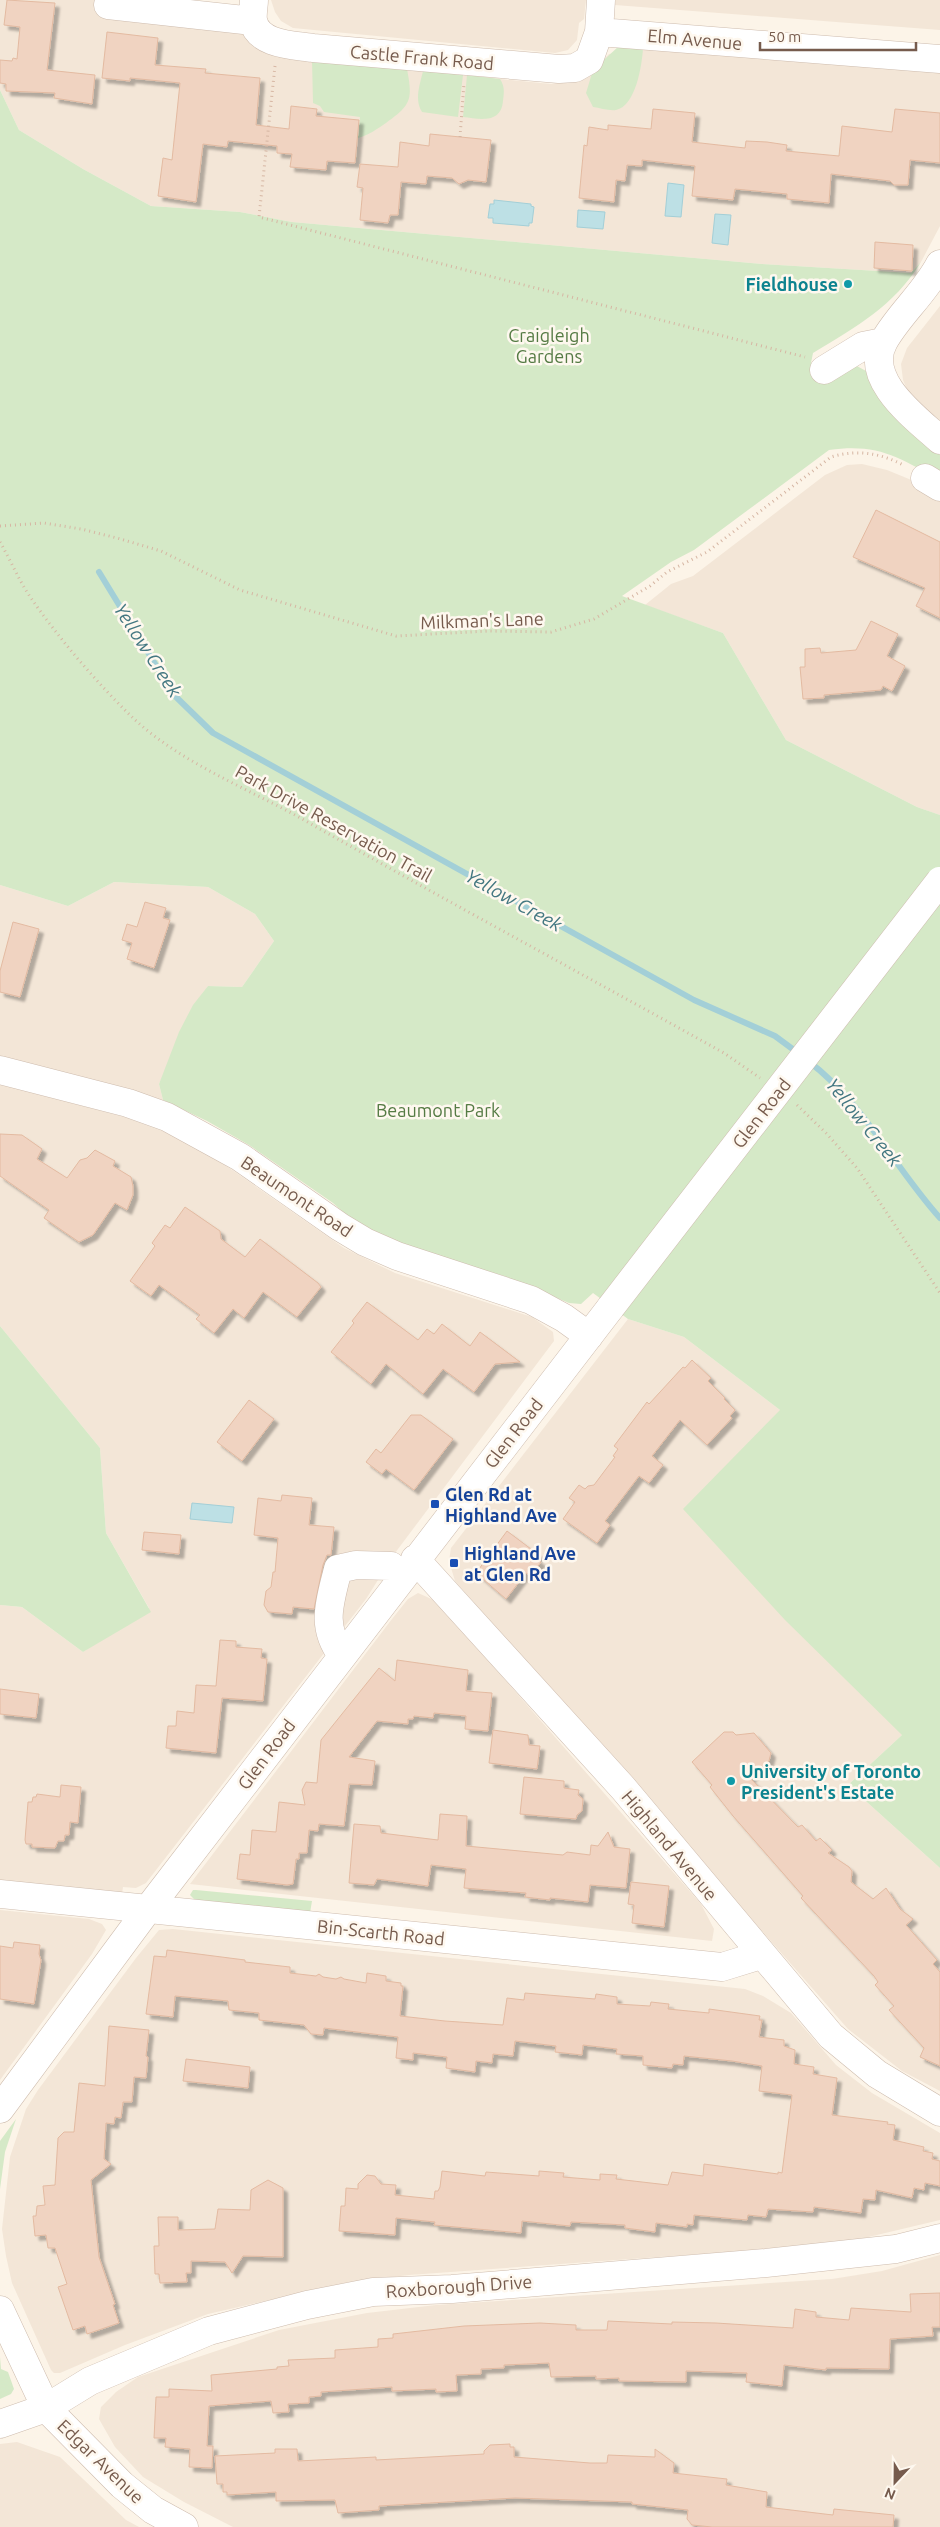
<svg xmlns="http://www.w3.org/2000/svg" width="940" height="2527" font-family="Ubuntu,sans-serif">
	<defs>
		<filter id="shadow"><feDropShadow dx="4.5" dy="4.5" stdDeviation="1" flood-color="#0004"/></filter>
	</defs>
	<rect width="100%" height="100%" fill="#fcf4e8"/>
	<path fill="#f3e6d7" d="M0 0H102L245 29 281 57 551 84 570 81 593 70 609 54 643 48 940 73V226L921 262 911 273 762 264 292 222 240 212 151 206 83 169 19 130 0 90Z
		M271 0H586L584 19 579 23 577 40 568 50 555 53 293 28 281 21 275 12Z
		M616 0H940V30L615 5Z
		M940 306V423L909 394 903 380 901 364 907 348Z
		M862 464 887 470 909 479 940 497V815L917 807 786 740 723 633 645 605 671 584 693 576 825 475 847 465Z
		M114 882 208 887 255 914 274 941 242 987 208 986 159 1084 163 1100 63 1072 29 1068 0 1059V885L68 906Z
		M0 1084 124 1117 165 1132 215 1158 344 1248 395 1273 532 1317 553 1332 554 1341 395 1553 366 1599 146 1883 136 1888 123 1887 122 1894 0 1882V1605L22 1607 83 1652 149 1608 106 1533 100 1448 0 1326Z
		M628 1319 684 1337 780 1410 902 1735 848 1785 940 1868V2091L902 2071 848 2029 455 1581 449 1561 451 1548Z
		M418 1593 436 1601 701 1904 714 1929 712 1941 190 1884 392 1619 408 1599Z
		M0 1910 89 1919 102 1924 106 1930 92 1954 0 2080Z
		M173 1929 745 1989 763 1996 791 2013 836 2065 872 2093 940 2133V2220L860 2239 798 2247 409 2275 349 2282 208 2314 125 2345 60 2373H54L51 2370 12 2283 6 2256 2 2229 10 2157 26 2109 38 2090 136 1958 159 1930Z
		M940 2255V2527H233L184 2502 143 2477 115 2447 99 2419 101 2407 116 2392 138 2377 279 2330 367 2313 436 2305 832 2279 882 2271Z
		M17 2442 60 2457 126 2520 139 2527H0V2444Z"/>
	<path fill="#d5e9c7" d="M619 46 643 48C642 65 636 106 616 110 609 111 600 108 593 107L586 93 593 70Z
		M312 60 407 69C413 100 411 105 386 123 377 129 369 135 358 138L360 117 324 112 320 106 313 103Z
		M423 71 463 75 458 117 422 112C414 100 420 84 423 71Z
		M467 75 500 79C505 87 504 92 503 101 501 124 480 119 463 117Z
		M0 90 19 130 83 169 151 206 240 212 292 222 762 264 911 273 921 262C893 307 857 326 813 353L811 363 820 376 855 365 866 371 887 406 940 455V481C900 457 877 443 829 450L694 550 671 562 622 596 723 633 786 740 917 807 940 815V1868L848 1785 902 1735 785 1620 683 1509 780 1410 684 1337 628 1319 593 1293 581 1304 569 1303 504 1276 402 1246 359 1226 333 1203 249 1145 207 1121 163 1100 159 1084 179 1032 193 1005 208 986 242 987 274 941 255 914 208 887 114 882 68 906 0 885Z
		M0 1326 100 1448 106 1533 151 1612 83 1652 22 1607 0 1605Z
		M193 1890H196L312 1901 310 1913 196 1901 190 1895Z
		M16 2119 5 2152 0 2189V2141Z
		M0 2357 1 2369 8 2372 14 2389 11 2394 0 2399Z"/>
	<path fill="#bde0e5" stroke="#a3cfd7" d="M668 183 684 185 681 217 665 216Z
		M494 200 531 204V206L534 207 532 223H529V226L493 223V218H488L490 204H494Z
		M578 210 605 212 603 229 577 227Z
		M715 214 731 215 728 245 712 243Z
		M192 1503 234 1507 232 1523 190 1519Z"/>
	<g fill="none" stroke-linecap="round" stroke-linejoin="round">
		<path stroke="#a3cfd7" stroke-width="6" d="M99 572 174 695 213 733 694 1000 775 1036 798 1053
			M808 1061C863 1102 894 1167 940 1218"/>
	</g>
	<path fill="#f0d3c1" stroke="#e3baa1" filter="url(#shadow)" d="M7 0 55 3 47 70 95 75 92 104 54 98 55 93 6 91V84L0 83V60L12 61 13 58 17 59 20 27 4 25Z
		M107 32 158 38 155 65 206 69 205 73 260 78 256 125 289 129 291 106 317 109 316 116 359 120 355 163 327 161 326 170 290 167 292 154 277 153V146L228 141 227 147 203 144 196 202 158 196 163 158 172 160 180 83 130 78V81L102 78Z
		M653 109 695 113 692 142 745 148 746 141 767 142 787 145 786 151 839 156 842 126 892 132 895 109 940 113V163L910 160 908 185H894L890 181 831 174 829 203 787 199V194L735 189 733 200 692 196 695 166 642 160V166L627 165 625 181 616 180 614 202 579 198 584 145 587 146 589 127 608 130V125L651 129Z
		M430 134 491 140 486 182 468 180 459 184 452 178 427 176 426 184 401 182 398 215H390L388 223 360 220 363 188 357 187 360 164 398 167 400 142 429 146Z
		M875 242 913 245 912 271 874 268Z
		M876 510 940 542V618L916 606 925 588 853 557Z
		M871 621 898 634 887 656 905 666 892 691 883 686 881 690 824 695V698L803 699 800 667H805V649L820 648 821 653 856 650Z
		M145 902 166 908 163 918 170 920 154 968 127 959 132 943 122 940 127 924 137 927Z
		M13 922 39 929 20 997 0 992V971Z
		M0 1134 22 1135 42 1149 37 1159 67 1178 80 1160 87 1158 95 1150 115 1161 113 1166 131 1177 133 1186V1195L127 1210 115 1203 93 1235 79 1242 44 1218 49 1210 0 1176Z
		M185 1207 220 1231 221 1239 245 1257 260 1239 318 1283 321 1287 297 1317 263 1292 244 1318 233 1309 214 1333 196 1319 200 1315 159 1285 151 1296 130 1281 155 1246 152 1243 165 1225 170 1228Z
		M367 1302 418 1340 427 1329 434 1334 442 1324 470 1346 480 1332 520 1362 495 1364 474 1392 443 1369 423 1394 386 1364 371 1384 331 1352 354 1323 352 1321Z
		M692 1360 711 1378 708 1381 725 1398 724 1399 735 1410 730 1416 732 1418 707 1445 680 1420 652 1456 663 1465 649 1483 639 1476 605 1521 610 1525 597 1543 563 1519 575 1502 569 1498 579 1485 585 1489 588 1486 594 1485 615 1457 613 1456 618 1449 614 1446 647 1402 649 1404 683 1367 685 1368Z
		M249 1400 274 1419 242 1461 217 1442Z
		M411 1415H421L453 1439 414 1490 386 1469 382 1474 366 1462 376 1449 381 1453Z
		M282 1495 312 1498 309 1525 334 1527 331 1555H327L323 1565 314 1609 293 1607 292 1614 268 1612 264 1605 266 1591 271 1587 273 1572H275L278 1538 254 1535 258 1498 281 1501Z
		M507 1531 539 1555 536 1558 541 1562 531 1576 526 1573 506 1599 476 1573Z
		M144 1532 181 1535 179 1554 142 1550Z
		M220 1640 236 1641V1647L262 1649 261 1658 267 1659 263 1701 222 1698 216 1753 166 1748 168 1726H176L177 1711 194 1713 196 1685 216 1686Z
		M397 1660 468 1670 466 1691 492 1693 488 1731 465 1729 466 1716 434 1713 433 1718 414 1716 413 1719H408V1724L377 1721 349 1757 375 1761 372 1785 349 1784 344 1826 319 1824 318 1831 309 1830 307 1853H299V1859H296L293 1884 287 1885 237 1879 240 1854 250 1855 252 1830 276 1832 279 1802 305 1805 302 1790 306 1782 317 1783 321 1740 379 1668 395 1681Z
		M0 1689 39 1694 36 1718 0 1714Z
		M493 1730 528 1735 529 1745 540 1746 537 1769 489 1763Z
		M724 1732H733L736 1735 754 1733 771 1753 769 1761 750 1778 798 1827 802 1825 816 1841 820 1838 832 1850 828 1853 849 1867 852 1871 851 1882 873 1899 886 1888 900 1909 913 1919 906 1925 937 1960 933 1964 940 1972V2066L920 2057 924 2048 889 2010 894 2006 875 1985 878 1982 874 1976 801 1898 803 1896 733 1816 710 1787 712 1785 692 1762Z
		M524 1777 564 1781V1788L579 1790 578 1795 583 1799 582 1811 577 1815 576 1819 520 1814Z
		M61 1785 81 1787 78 1823 70 1822 69 1835H65L64 1841H58L55 1848 32 1847V1844H26L25 1840 28 1802H32L33 1797H36L37 1794 60 1797Z
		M440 1814 467 1816 466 1846 563 1855 567 1852 590 1855 591 1845 598 1846 608 1832 614 1847 630 1849 626 1888 590 1885 588 1902 550 1898V1900L525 1897 526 1893 464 1888 466 1869 431 1865 428 1886 377 1879 374 1885 349 1883 354 1824 380 1826 381 1833 438 1840Z
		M631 1882 669 1886 664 1927 632 1923 634 1905 628 1904Z
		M14 1942 40 1945 39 1954 41 1960 34 2004 0 1999V1946L13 1948Z
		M167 1950 245 1960V1962L290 1967V1973L316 1976 319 1974 323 1977 336 1979 341 1977 344 1979 366 1983 367 1973 386 1976V1981L401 1983V1986H403L400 2016 445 2021 503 2025 507 1998 524 2000 525 1993 595 1999 596 1994 617 1997V2004L650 2006 651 2002 669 2004 668 2009 709 2013V2009L760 2016 759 2020H762L759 2037 784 2040V2046L795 2050 794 2064 814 2067 813 2074 837 2078 832 2115 888 2122 887 2124 895 2125 893 2140 924 2147 923 2151 933 2153 932 2159 940 2161V2186L925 2183 924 2190 914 2188 912 2198 876 2190 875 2200 863 2199 861 2213 814 2207 813 2212 768 2209 766 2217 748 2215 747 2220 694 2215 693 2225 687 2224V2227L656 2223 655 2232 625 2228V2225L571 2222 570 2226 522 2221 521 2233 434 2225 435 2222 396 2218 395 2235 339 2231 341 2206H345L346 2188 358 2189V2184L367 2175 375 2176 381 2184 396 2185 395 2195 434 2199 435 2191H438L440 2187 442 2171 485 2176 486 2172 539 2176V2171L564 2173 563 2177 600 2180V2174L617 2175 616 2179 668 2185 672 2172 703 2176 704 2164 778 2174V2172L782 2173 792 2095 759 2091 762 2066 732 2061 684 2056 683 2065 673 2064 672 2068 643 2065V2056L616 2054 617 2049 583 2045 582 2055 555 2052 556 2046 515 2041 513 2056 493 2054 492 2063 476 2061 475 2072 446 2068 447 2057 413 2053V2060L396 2058 398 2037 324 2028 323 2035 311 2034 304 2025 259 2020V2013L229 2010 228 2001 175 1996 173 2017 146 2014 154 1956 166 1957Z
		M109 2026 149 2030 146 2056 148 2057 146 2078 134 2077 132 2102H123L121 2118 115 2117 114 2124 106 2123 104 2159 111 2164 91 2180 99 2257 115 2304 113 2305 119 2323 87 2334 85 2326 73 2330 58 2287 67 2284 55 2248H48L46 2235 35 2236 33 2216H36L37 2206 45 2205 43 2186 55 2185 58 2138 64 2132H74L79 2083 105 2086Z
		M186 2059 250 2067 248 2088 183 2081Z
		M268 2180 283 2188V2257L243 2256 232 2273 225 2262 191 2261V2273H186L187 2282 160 2283 159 2274H155L154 2246H159L158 2217H178V2230L215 2229 218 2209 250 2210 251 2190Z
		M940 2293V2327H932L933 2336 890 2339 889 2369 826 2368V2370L784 2365 782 2386 746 2382 747 2373 686 2371V2382L619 2381V2378L596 2379V2376L551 2377 549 2363 504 2365V2368L481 2369V2374L456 2375 457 2391 436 2392V2389L392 2391V2387L321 2392V2396L309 2397V2403L288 2404 289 2412 273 2413 271 2401 209 2406 207 2446H213L212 2468 189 2467 190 2449 165 2447 166 2438H154L156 2397H169V2389L212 2391 211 2375 277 2369V2367L289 2366 288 2360 335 2358V2350L378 2347V2339L393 2338V2334L464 2326 540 2323 576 2325V2330H607L608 2321 672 2324V2322L716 2323 793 2328 795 2309 816 2312V2317L849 2320 851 2308 911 2312 910 2294Z
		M510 2444V2447H514V2457L590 2463H607L608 2455 655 2457V2449L674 2463 673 2473 727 2479 726 2485 767 2492 766 2507 833 2515 834 2509 894 2515 893 2527H712L692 2525 687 2519 688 2510 632 2504V2502L515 2498 379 2506V2510L338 2513 335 2500 276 2501V2492L227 2495V2492H223V2484H217L215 2456 275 2453V2449H297L298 2461 376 2457V2460L484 2454V2451L490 2445Z"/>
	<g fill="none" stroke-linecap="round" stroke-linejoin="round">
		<g stroke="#cebcae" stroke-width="29">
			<path id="minor" d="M254 0C254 6 252 14 253 20 257 45 294 45 313 48L559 69 575 68 589 60 599 32 601 0
				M108 5 253 21
				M599 32 940 59
				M940 264C925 293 900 313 884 341 862 379 916 418 940 440
				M824 370 863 346 883 342
				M925 478 940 487
				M0 1070 128 1103 167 1117 240 1157 340 1227 365 1242 397 1256 531 1300 564 1318 589 1336
				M415 1559 623 1788 831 2036 877 2074 940 2112
				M342 1655C320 1626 330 1602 338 1569L356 1565 391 1566 402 1577
				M0 1894 722 1967 761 1955
				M0 2109 148 1909 611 1307
				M0 2310 46 2408 122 2485 153 2510 184 2527
				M0 2424 46 2408 90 2381 209 2331 307 2305 373 2292 452 2289 766 2263 896 2249 940 2238"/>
		</g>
		<path stroke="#d6b6a3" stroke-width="3" stroke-dasharray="1 4" stroke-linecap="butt" d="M275 66 259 217 805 357
			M460 137 464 83
			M0 526 44 523 81 529 117 538 161 551 240 590 396 636 488 631 551 632 594 619 650 586 667 572 707 552 831 457C857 449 881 453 905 466
			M0 542C11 561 20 583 33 601 61 641 98 684 133 718 181 763 247 788 304 820 443 899 584 975 724 1053L760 1078
			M797 1105 827 1134 857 1168 940 1293"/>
		<use href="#minor" stroke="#fff" stroke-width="28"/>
		<g stroke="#cebcae" stroke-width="29" stroke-linecap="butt">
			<path id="minor-bridge" d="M611 1307 940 881"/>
		</g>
		<use href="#minor-bridge" stroke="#fff" stroke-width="28"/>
	</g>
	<g fill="#0f9aa8" stroke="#fef8ef" stroke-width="2">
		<circle cx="848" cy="284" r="5"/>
		<circle cx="731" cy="1781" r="5"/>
	</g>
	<g fill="#1a4fb4" stroke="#fef8ef" stroke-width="2">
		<rect x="430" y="1499" width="10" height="10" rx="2.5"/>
		<rect x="449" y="1558" width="10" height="10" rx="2.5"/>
	</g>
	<g text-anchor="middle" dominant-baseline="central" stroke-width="5" stroke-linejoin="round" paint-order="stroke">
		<g font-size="18" fill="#765b4d" stroke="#fef8ef">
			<text transform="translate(695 39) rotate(5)">Elm Avenue</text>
			<text transform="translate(422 57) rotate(5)">Castle Frank Road</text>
			<text transform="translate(482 620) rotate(-2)">Milkman's Lane</text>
			<text transform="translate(334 823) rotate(29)">Park Drive Reservation Trail</text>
			<text transform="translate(761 1113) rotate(-52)">Glen Road</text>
			<text transform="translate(297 1196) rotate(34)">Beaumont Road</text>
			<text transform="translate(513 1433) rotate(-52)">Glen Road</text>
			<text transform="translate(266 1754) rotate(-53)">Glen Road</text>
			<text transform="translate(670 1845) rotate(50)">Highland Avenue</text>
			<text transform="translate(381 1932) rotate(6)">Bin-Scarth Road</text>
			<text transform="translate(459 2286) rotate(-4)">Roxborough Drive</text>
			<text transform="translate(101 2461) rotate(44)">Edgar Avenue</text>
		</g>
		<g font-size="18" font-weight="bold" fill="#0d838f" stroke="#fef8ef" text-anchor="end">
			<text x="838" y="284">Fieldhouse</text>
			<text x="741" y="1771" text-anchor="start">University of Toronto<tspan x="741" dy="21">President's Estate</tspan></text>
		</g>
		<g font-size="18" fill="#557b44" stroke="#fef8ef">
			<text x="549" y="335">Craigleigh<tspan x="549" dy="21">Gardens</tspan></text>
			<text x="438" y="1110">Beaumont Park</text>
		</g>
		<g font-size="18" font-weight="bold" fill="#164399" stroke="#fef8ef" text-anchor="start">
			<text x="445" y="1494">Glen Rd at<tspan x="445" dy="21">Highland Ave</tspan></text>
			<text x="464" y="1553">Highland Ave<tspan x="464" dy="21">at Glen Rd</tspan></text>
		</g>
		<g font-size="19" font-style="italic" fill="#437781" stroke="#fef8ef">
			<text transform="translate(148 650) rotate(57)">Yellow Creek</text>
			<text transform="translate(514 900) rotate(29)">Yellow Creek</text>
			<text transform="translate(864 1122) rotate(51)">Yellow Creek</text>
		</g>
	</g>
	<g transform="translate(895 2482) rotate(202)" stroke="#fef8ef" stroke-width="4" paint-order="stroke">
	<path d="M0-4L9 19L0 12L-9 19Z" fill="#765b4d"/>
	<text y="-8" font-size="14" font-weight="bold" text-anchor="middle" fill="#765b4d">N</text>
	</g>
	<path d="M760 42v8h156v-8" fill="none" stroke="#765b4d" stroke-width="2.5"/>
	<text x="768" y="42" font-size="15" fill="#765b4d" stroke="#fef8ef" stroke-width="4" paint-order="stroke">50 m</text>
</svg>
